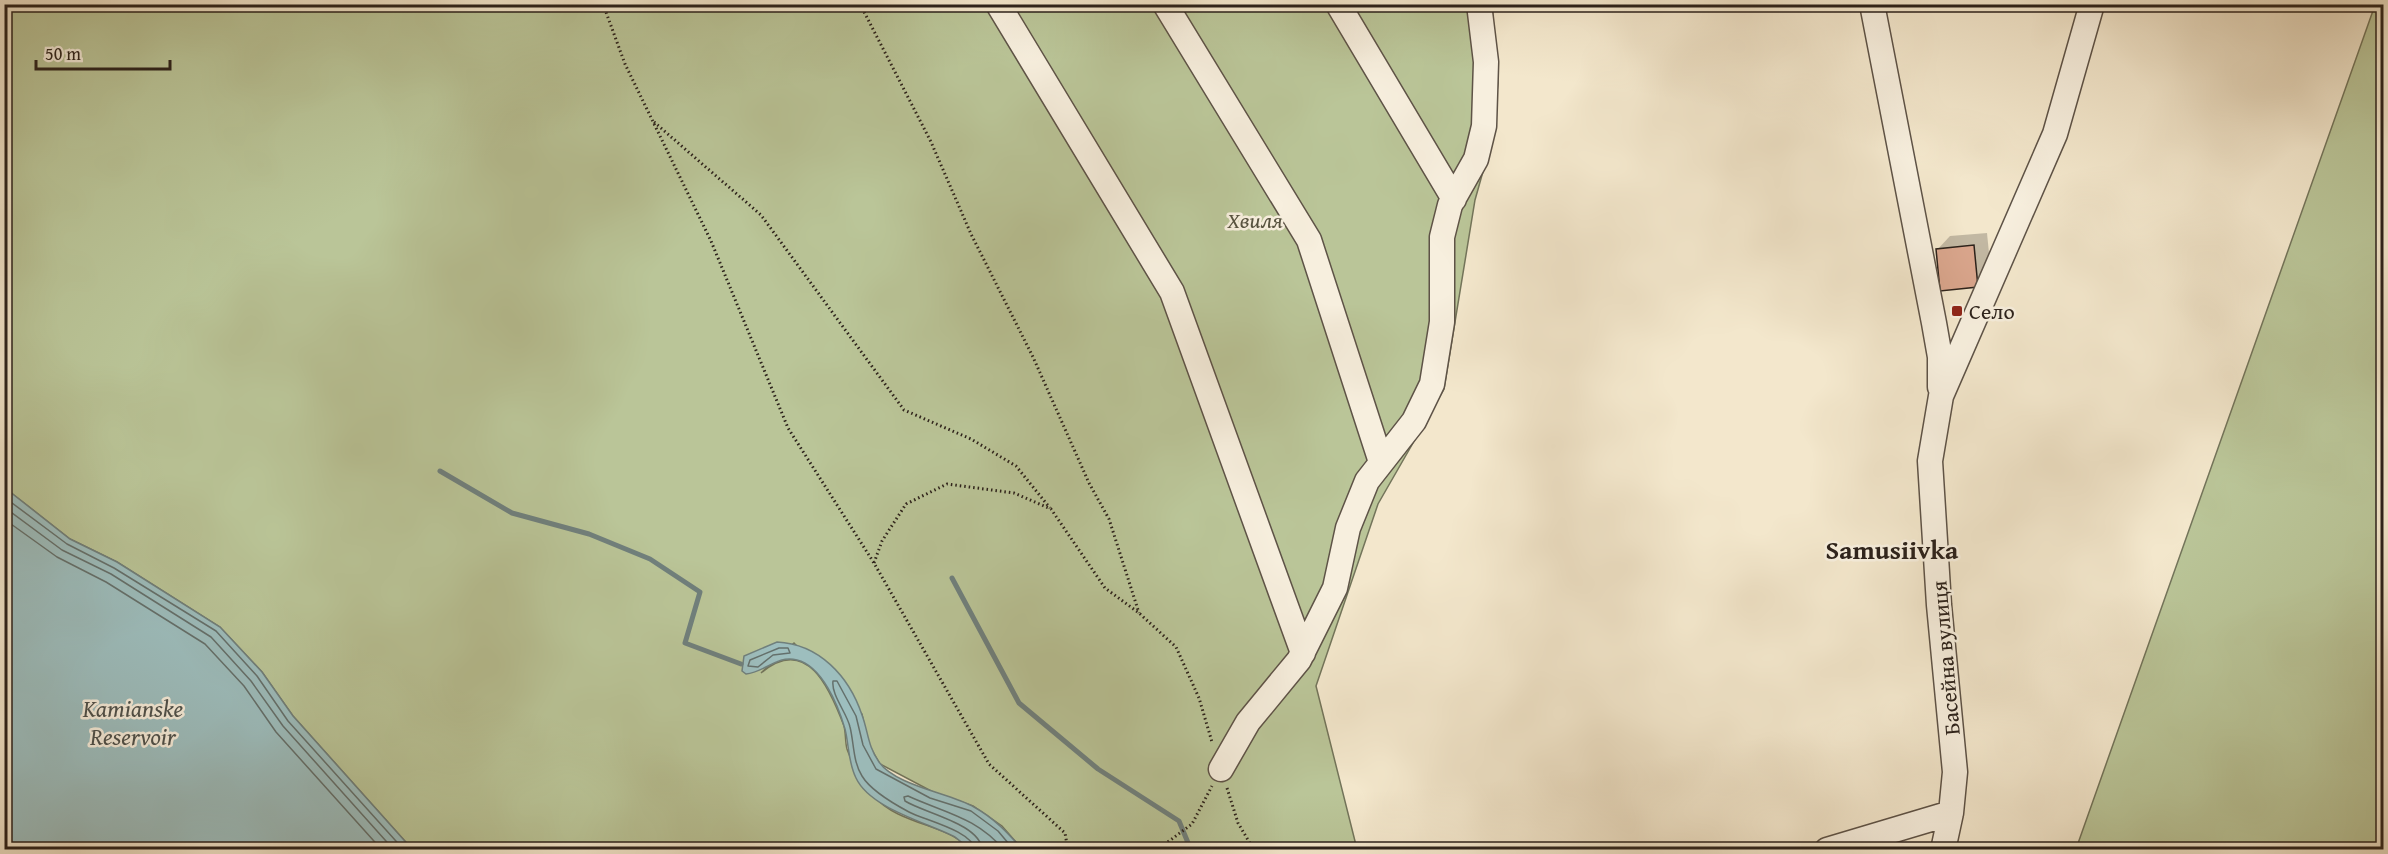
<svg xmlns="http://www.w3.org/2000/svg" width="2388" height="854" font-family="'Gentium Book Plus',serif">
	<rect width="100%" height="100%" fill="#f3e7cc"/>
	<filter id="stains"><feTurbulence type="fractalNoise" baseFrequency=".00333" numOctaves="4"/><feColorMatrix values="0 0 0 0 .2 0 0 0 0 .09 0 0 0 0 .02 0 0 0 .5 -.17"/></filter>
	<radialGradient id="worn" r=".72"><stop offset=".6" stop-color="#630" stop-opacity="0"/><stop offset="1" stop-color="#630" stop-opacity=".3"/></radialGradient>
	<path fill="#bac598" stroke="#73745a" stroke-width="1.5" d="M4 5H1492L1498 83 1491 143 1475 200 1444 389 1378 504 1316 686 1357 849H1022L1002 826 973 806 933 792 880 764 868 743 862 714 794 643 761 673C807 634 830 689 844 726 846 734 845 742 847 749 851 761 867 788 875 797 892 818 930 824 953 836 960 840 966 845 972 849H412L293 716 262 672 220 627 117 562 70 539 5 488Z
		M2375 5H2384L2383 849H2076Z"/>
	<path fill="#9dbebe" stroke="#70807d" stroke-width="1.5" d="M5 488 70 539 117 562 220 627 262 672 293 716 412 849H5Z
		M777 642C819 644 849 676 862 715 868 731 868 747 879 762 896 786 950 793 974 807 994 818 1008 833 1022 849 1010 850 982 853 972 849 965 847 959 839 953 836 925 822 870 808 856 778 848 762 849 745 845 729 838 705 822 666 797 660 776 655 766 672 746 674L742 671 744 656Z"/>
	<path fill="#0003" d="M1987 233 1991 273 1978 286 1937 250 1950 236Z"/>
	<g fill="none" stroke-linecap="round" stroke-linejoin="round">
		<path stroke="#64706c" stroke-width="1.5" d="M4 497 67 544 114 568 216 631 257 676 288 721 404 850
			M4 507 62 550 111 574 211 637 251 681 283 726 394 850
			M4 519 57 557 106 582 205 644 244 686 276 732 382 850
			M779 648H788L790 653 773 655 758 667 748 666 750 660Z
			M975 850C973 831 924 820 909 812 894 804 871 791 862 776 853 762 854 743 850 727 847 713 831 695 833 681H837L856 716 863 745 876 769 930 798 971 811 998 831 1014 850
			M982 850C981 824 924 813 905 801L904 797 908 796C945 813 976 817 1004 850"/>
		<path stroke="#70807d" stroke-width="5" d="M440 471 512 513 589 534 650 559 700 592 685 643 741 664
			M952 578 1019 703 1098 769 1179 821 1191 850"/>
	</g>
	<path fill="#daa68d" stroke="#2c221b" stroke-width="1.5" d="M1974 245 1978 287 1940 291 1936 249Z"/>
	<g fill="none" stroke-linecap="round" stroke-linejoin="round">
		<g stroke="#5e5347" stroke-width="27">
			<path id="minor" d="M998 4 1172 292 1303 653
				M1165 4 1309 240 1381 462
				M1338 4 1454 199
				M1872 4 1934 323 1940 357V387
				M1221 769 1248 722 1299 660 1335 588 1348 528 1367 481 1414 421 1432 384 1442 322V237L1450 205 1476 159 1484 126 1486 62 1479 4
				M1827 850 1951 813
				M1943 850 1951 813 1955 772 1939 605 1930 461 1941 396 2055 134 2092 4"/>
		</g>
		<path stroke="#2c221b" stroke-width="3" stroke-dasharray="1.5 3" stroke-linecap="butt" d="M603 4 625 64 711 241 788 428 874 563 989 764 1065 833 1068 850
			M860 4 931 142 971 234 1033 357 1089 483 1109 519 1139 613
			M654 122 761 215 904 410 971 439 1016 466 1050 508
			M874 563 882 541 906 504 947 484 1014 493 1051 509 1105 588 1139 613 1176 647 1199 698 1212 742
			M1227 788 1238 823 1254 850
			M1157 850 1192 824 1212 786"/>
		<use href="#minor" stroke="#f7efde" stroke-width="24"/>
	</g>
	<rect fill="#8f2418" stroke="#f7efde" stroke-width="2" x="1951" y="305" width="12" height="12" rx="3"/>
	<g text-anchor="middle" dominant-baseline="central" stroke-width="5" stroke-linejoin="round" paint-order="stroke">
		<g font-size="22" font-style="italic" fill="#575340" stroke="#f7efde">
			<text x="1255" y="220">Хвиля</text>
		</g>
		<g font-size="22" fill="#2c221b" stroke="#f7efde" text-anchor="start">
			<text x="1969" y="311">Село</text>
		</g>
		<g font-size="22" fill="#2c221b" stroke="#f7efde">
			<text transform="translate(1945 658) rotate(-95)">Басейна вулиця</text>
		</g>
		<g font-size="24" font-style="italic" fill="#4e514c" stroke="#f7efde">
			<text x="133" y="708">Kamianske<tspan x="133" dy="28">Reservoir</tspan></text>
		</g>
		<g font-size="26" font-weight="bold" fill="#2c221b" stroke="#f7efde">
			<text x="1892" y="549">Samusiivka</text>
		</g>
	</g>
	<rect width="2388" height="854" fill="none" stroke="#f3e7cc" stroke-width="24"/>
	<rect x="6" y="6" width="2376" height="842" fill="none" stroke="#2c221b" stroke-width="3"/>
	<rect x="12" y="12" width="2364" height="830" fill="none" stroke="#2c221b" stroke-width="1.5"/>
	<path d="M36 60v9h134v-9" fill="none" stroke="#2c221b" stroke-width="3"/>
	<text x="45" y="60" font-size="18" fill="#2c221b" stroke="#f7efde" stroke-width="4.5" paint-order="stroke">50 m</text>
	<rect width="100%" height="100%" filter="url(#stains)"/>
	<rect width="100%" height="100%" fill="url(#worn)"/>
</svg>
